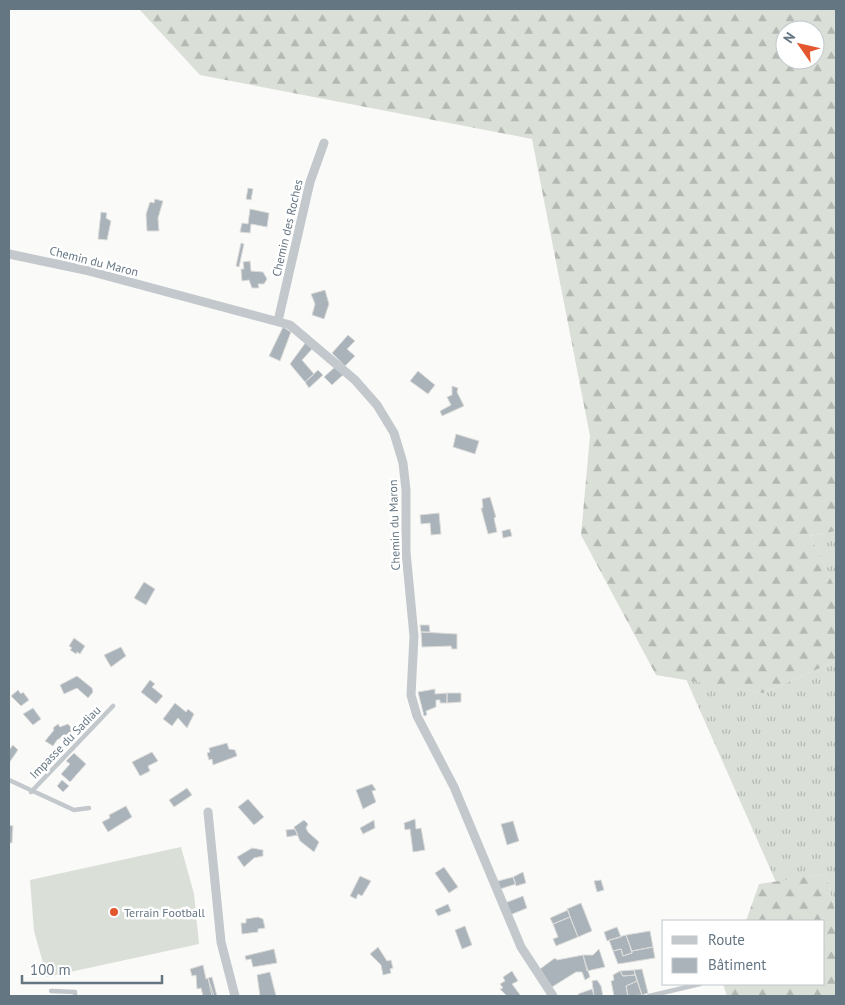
<svg xmlns="http://www.w3.org/2000/svg" width="845" height="1005" font-family="'PT Sans',sans-serif">
	<defs>
		<pattern id="grass-tufts" width="24" height="20" patternUnits="userSpaceOnUse" patternTransform="scale(1.25)"><rect width="24" height="20" fill="#dadfd7"/><path d="M3 7l-1-3M5 7V3M7 7l1-3M15 17l-1-3M17 17v-4M19 17l1-3" fill="none" stroke="#b4b9b4"/></pattern>
		<pattern id="forest-firs" width="22" height="20" patternUnits="userSpaceOnUse" patternTransform="scale(1.25)"><rect width="22" height="20" fill="#dadfd7"/><path d="M5 1l3.5 6h-7zM16 11l3.5 6h-7z" fill="#b4b9b4"/></pattern>
	</defs>
	<rect width="100%" height="100%" fill="#fafaf8"/>
	<path fill="url(#grass-tufts)" d="M836 531V590L810 536Z
		M836 661V916L826 874 776 882 686 679 763 693Z"/>
	<path fill="url(#forest-firs)" fill-rule="evenodd" d="M139 9H836V531L810 536 836 590V661L763 693 656 675 581 535 590 436 532 139 200 75ZM785 30H815V60H785Z
		M826 874 836 916V996H727L723 984H824V921H746L759 884Z"/>
	<path fill="#dadfd7" d="M181 847 194 894 199 944 47 977 34 931 30 880Z"/>
	<path fill="#aab3b9" stroke="#dcdcda" d="M248 188 253 189 251 200 246 199Z
		M155 199 163 201 158 218 159 231H147L146 214 150 202 154 203Z
		M250 209 269 213 267 227 251 224 250 233 240 232 242 223 248 224Z
		M101 212 107 213 106 218 111 221 107 240 98 239Z
		M241 243 244 244 239 267 236 266Z
		M250 261 251 271 263 272 267 279 264 284H258L259 288H252L249 280 242 281 241 269H244L243 262Z
		M325 290 329 304 324 319 312 315 315 304 311 294Z
		M283 327 291 332 280 361 269 356Z
		M348 335 355 341 347 349 355 356 345 366 332 353Z
		M306 342 313 348 302 360 314 374 305 382 290 364Z
		M336 366 345 373 332 385 324 377Z
		M318 370 323 375 309 388 305 382Z
		M418 371 435 385 428 394 410 381Z
		M452 386 458 388 457 392 464 406 442 416 440 411 451 405 447 397 452 395Z
		M456 434 479 441 475 454 453 447Z
		M490 497 496 517 494 518 497 532 488 534 481 508H483L482 499Z
		M439 513 441 534 431 535 430 523 421 524 420 515Z
		M510 529 512 536 503 538 502 531Z
		M144 582 155 589 146 605 134 598Z
		M420 625H429L430 632H421Z
		M421 632 457 634V649H452L451 646 422 647Z
		M74 638 85 646 80 654 77 652 76 654 70 650 72 648 69 646Z
		M121 647 126 656 111 667 104 655Z
		M77 676 92 688 93 692 88 698 77 688 64 694 60 685Z
		M150 680 155 684 152 687 163 696 156 704 141 692Z
		M435 689V694L447 693V703H440V700H436V707L426 711 427 715 424 716 418 692Z
		M18 690 21 694 23 692 29 700 21 706 11 696Z
		M447 693H461V702L447 703Z
		M175 703 186 712 188 709 194 714 187 728 178 718 172 726 163 719Z
		M33 708 41 719 33 725 23 714Z
		M58 724 60 727 68 724 73 730 71 734 65 735 57 740 53 746 45 741 54 730 53 728Z
		M227 743 229 749 235 750 237 756 213 765 212 759 209 760 207 753 210 752 209 748Z
		M13 745 18 750 9 763V750Z
		M152 752 158 761 148 766 150 771 140 776 132 762Z
		M74 753 86 764 70 782 61 774 70 764 66 761Z
		M62 780 69 786 63 792 57 786Z
		M372 784 376 790 372 791 376 802 363 809 356 790Z
		M187 788 192 795 174 807 169 800Z
		M248 799 264 817 254 825 238 807Z
		M126 806 132 817 108 832 102 822 110 818 109 815Z
		M415 819 416 829 421 828 425 850 413 852 410 829 405 830 404 823Z
		M304 820 308 824 306 828 308 832 319 842 314 852 300 841 294 827Z
		M374 820 375 828 363 834 360 828Z
		M513 821 519 841 507 845 501 824Z
		M9 825 13 826 12 843H9Z
		M295 829 298 835 287 837 286 830Z
		M252 848 263 850V856L254 858 244 867 237 857Z
		M444 867 458 887 449 893 435 873Z
		M523 872 526 883 516 886 513 877Z
		M360 876 371 881 362 896 358 894 356 899 350 896Z
		M513 877 516 884 500 889 498 881Z
		M601 880 604 890 597 892 594 881Z
		M523 896 527 908 510 915 505 903Z
		M581 903 592 931 578 937 567 909Z
		M448 904 451 911 438 916 435 910Z
		M568 910 570 917 553 924 550 918Z
		M258 917 263 919 265 928 258 929V932L242 934 241 923H246V919Z
		M570 917 578 937 556 946 553 939 558 937 553 924Z
		M465 926 472 945 462 949 455 930Z
		M617 927 621 937 607 941 604 932Z
		M650 931 653 947 632 951 626 935Z
		M626 935 632 953 623 956 621 949 613 951 609 940Z
		M378 947 387 961 391 960 393 968 390 969 391 973 383 975 381 965 370 954Z
		M653 947 655 958 618 964 613 951 621 949 623 956 632 953V951Z
		M274 949 277 963 253 967 251 959 246 960 245 956Z
		M599 949 605 967 587 971 583 955H593Z
		M583 955 590 977 585 980 582 972H576L552 987 540 969 555 958 557 960Z
		M203 965 206 979 208 978 214 996H203L201 988 197 989 196 975 192 976 190 969Z
		M642 969 648 993 642 995 634 970Z
		M634 970 635 975 623 976 620 971Z
		M512 971 518 981 512 984 521 996H507L500 989 503 988 500 984 505 981 503 977Z
		M620 971 623 976 635 975 637 981 626 986 628 996H614L611 981 614 980 613 975Z
		M270 972 276 996H260L257 975Z
		M212 977 217 996H212L208 978Z
		M597 980 601 986 603 996H594L592 981Z
		M637 981 642 995 628 996 626 986Z
		M592 989 594 996H579L578 994Z"/>
	<g fill="none" stroke-linecap="round" stroke-linejoin="round">
		<path stroke="#c3c8cc" stroke-width="4.5" d="M9 780 74 810 89 808
			M31 792 113 706
			M51 991 75 992V996
			M649 996 700 984"/>
		<path stroke="#c3c8cc" stroke-width="9" d="M9 254 85 270 290 325 355 380 377 405 394 433 403 463 406 490V552L414 636 411 695 417 716 454 787 521 947 553 996
			M278 321 310 182 324 143
			M208 812 221 942 235 996"/>
	</g>
	<circle fill="#e4572e" stroke="#fff" stroke-width="2" cx="114" cy="912" r="5"/>
	<g text-anchor="middle" dominant-baseline="central" stroke-width="5" stroke-linejoin="round" paint-order="stroke">
		<g font-size="12" fill="#657683" stroke="#fff">
			<text transform="translate(287 228) rotate(-77)">Chemin des Roches</text>
			<text transform="translate(94 261) rotate(14)">Chemin du Maron</text>
			<text transform="translate(394 525) rotate(-92)">Chemin du Maron</text>
			<text transform="translate(65 742) rotate(-46)">Impasse du Sadiau</text>
		</g>
		<g font-size="12" fill="#657683" stroke="#fff" text-anchor="start">
			<text x="124" y="912">Terrain Football</text>
		</g>
	</g>
	<rect width="845" height="1005" fill="none" stroke="#657683" stroke-width="20"/>
	<rect x="662" y="920" width="162" height="65" fill="#ffffff" stroke="#c1c8cd"/>
	<rect x="672" y="936" width="25" height="8" fill="#c3c8cc" stroke="#c1c8cd"/>
	<text x="708" y="945" font-size="15" fill="#657683">Route</text>
	<rect x="672" y="958" width="25" height="15" fill="#aab3b9" stroke="#c1c8cd"/>
	<text x="708" y="970" font-size="15" fill="#657683">Bâtiment</text>
	<g transform="translate(800 45) rotate(304)"><circle r="24" fill="#ffffff" stroke="#c1c8cd"/>
	<path d="M0-4L9 19L0 12L-9 19Z" fill="#e4572e"/>
	<text y="-8" font-size="14" font-weight="bold" text-anchor="middle" fill="#657683">N</text>
	</g>
	<path d="M22 975v8h140v-8" fill="none" stroke="#657683" stroke-width="2.5"/>
	<text x="30" y="975" font-size="15" fill="#657683" stroke="#ffffff" stroke-width="4" paint-order="stroke">100 m</text>
</svg>
